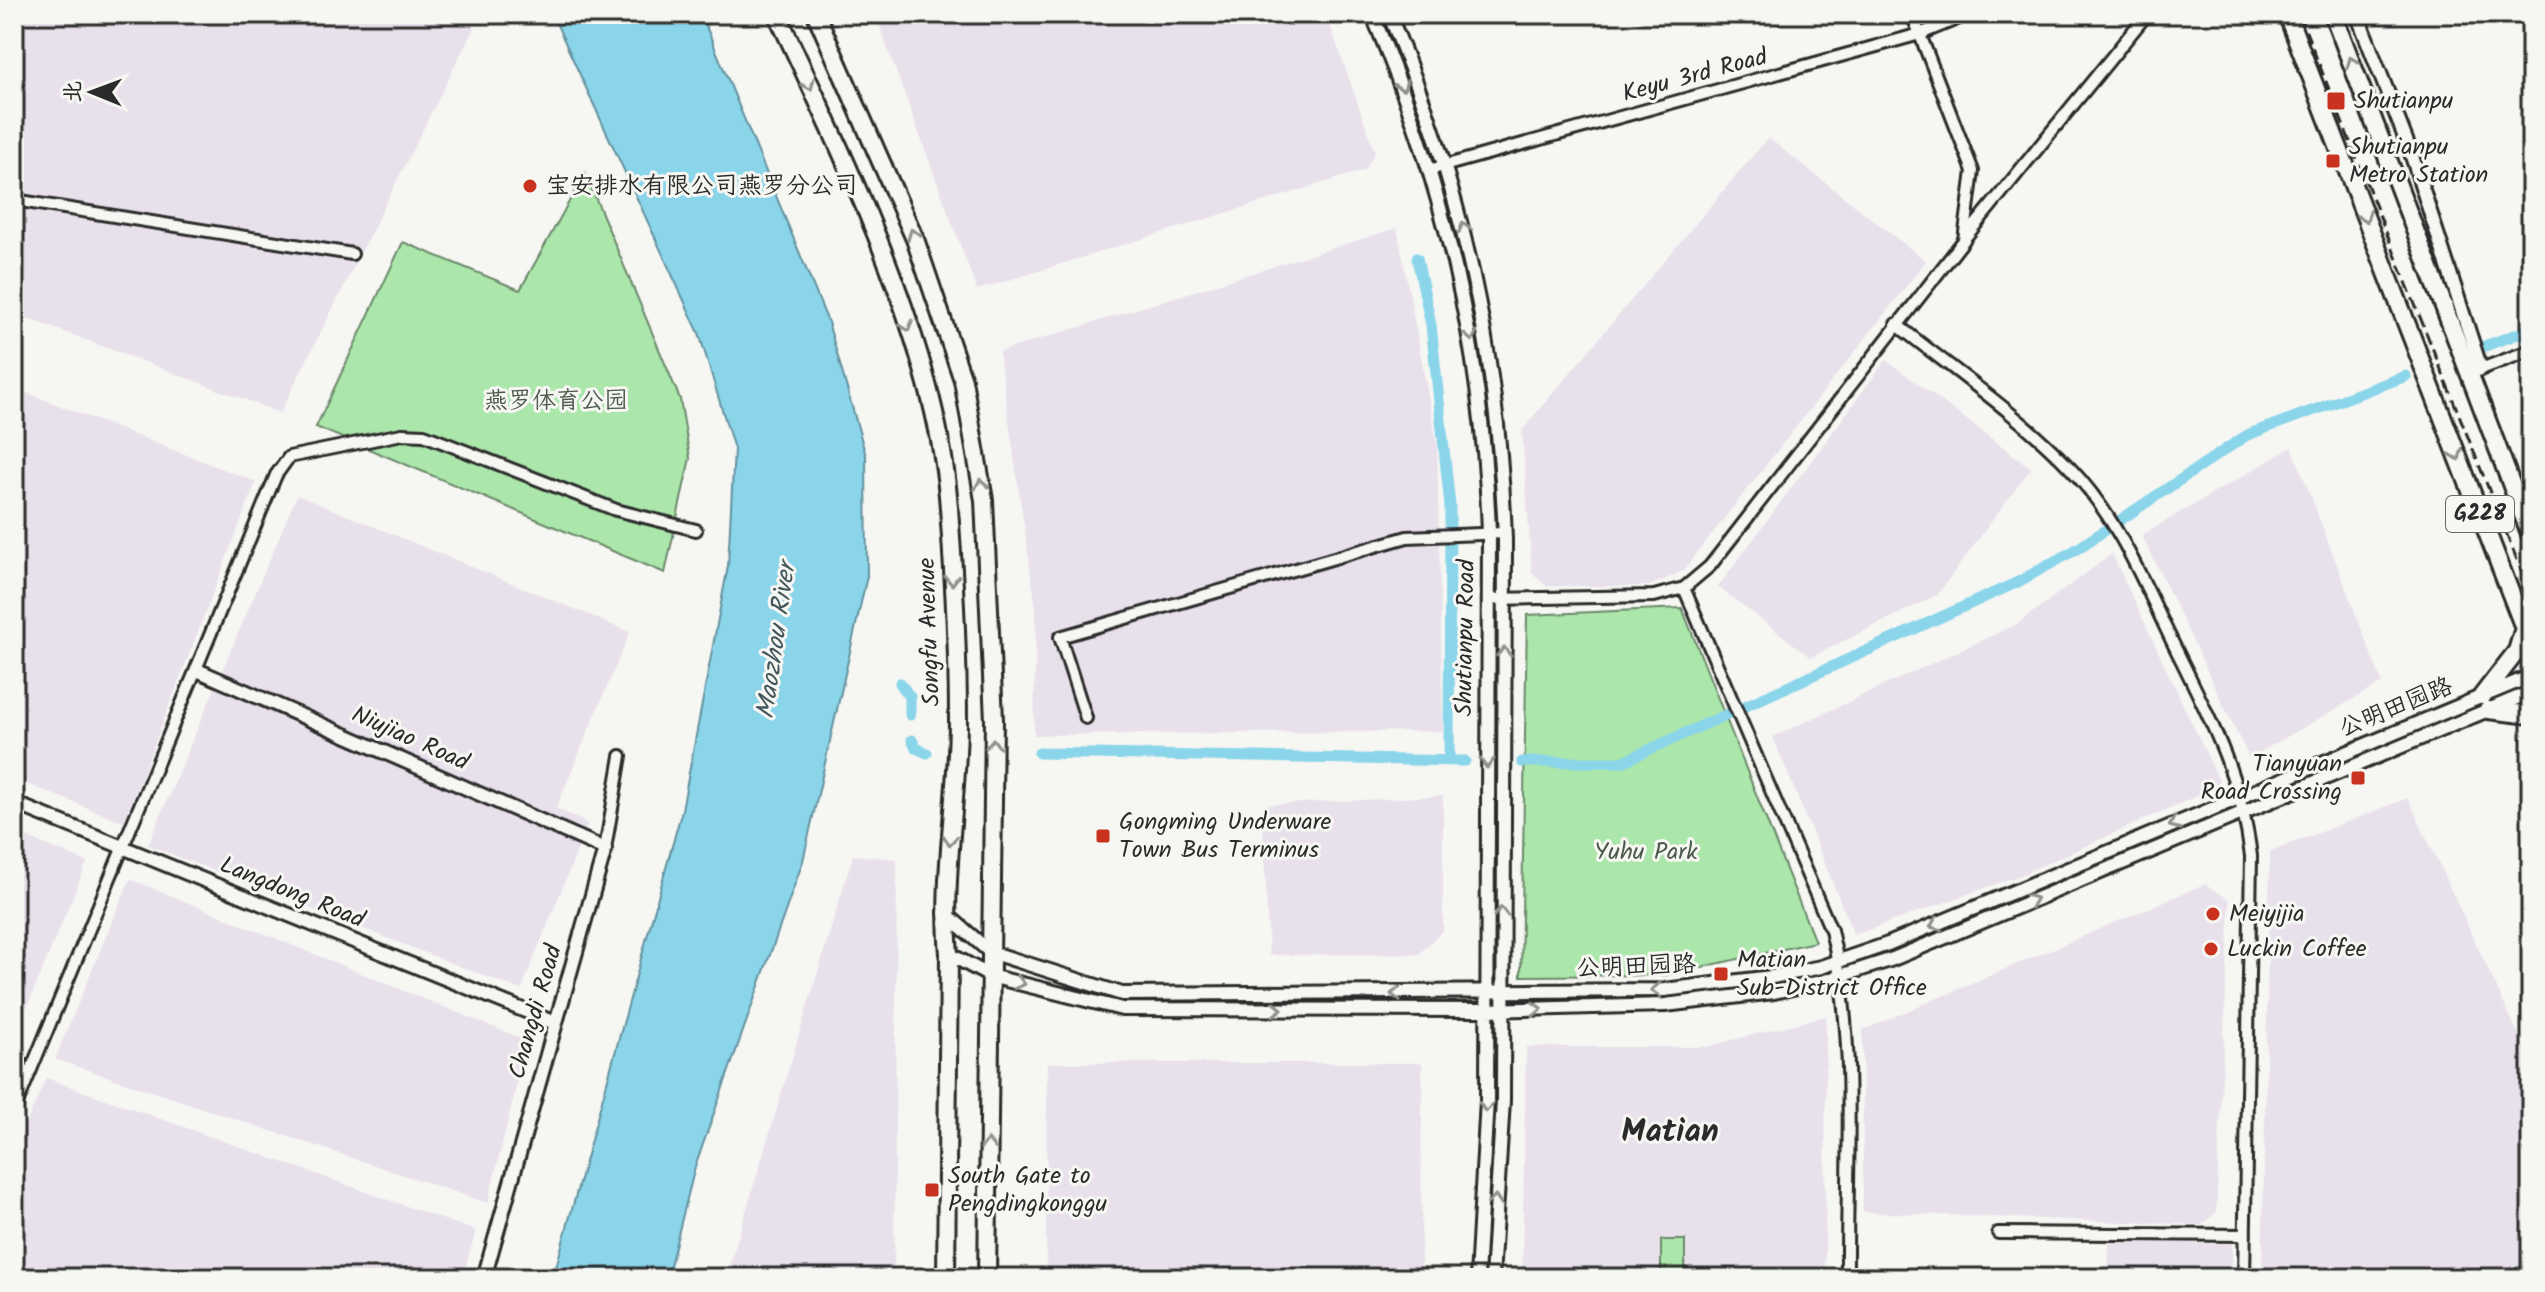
<svg xmlns="http://www.w3.org/2000/svg" width="2545" height="1292" font-family="Kalam,'LXGW WenKai TC',sans-serif">
	<rect width="100%" height="100%" fill="#f6f6f2"/>
	<filter id="ink" filterUnits="userSpaceOnUse"><feTurbulence type="fractalNoise" baseFrequency=".0125" numOctaves="2"/><feDisplacementMap in="SourceGraphic" scale="16" xChannelSelector="R" yChannelSelector="G"/><feConvolveMatrix kernelMatrix="1 2 1 2 8 2 1 2 1" color-interpolation-filters="sRGB"/></filter>
	<g filter="url(#ink)">
		<path fill="#e8e0eb" d="M14 14H481L280 413 14 313Z
			M875 14H1326L1375 152 1365 170 977 290Z
			M1768 138 1926 261 1683 571 1650 586H1546L1532 573 1522 430Z
			M1397 228 1437 443 1443 731 1034 735 1036 608 999 352Z
			M1886 360 2031 468 1937 595 1811 657 1718 587Z
			M14 388 256 482 124 822 14 779Z
			M2292 447 2382 683 2249 758 2142 535Z
			M297 495 630 632 556 808 588 824 521 990 148 845Z
			M2112 554 2221 785 2021 875 1854 935 1773 737 2017 624Z
			M1443 796V930L1419 954 1269 955 1262 805Z
			M2408 798 2531 1062V1257L2527 1259 2526 1278H2262L2270 852Z
			M14 832 87 862 14 1038Z
			M853 855 897 859 894 1278H726Z
			M130 879 527 1041 488 1203 55 1059Z
			M2205 884 2230 900 2216 1213 2202 1225 1863 1212V1030Z
			M1826 1016 1825 1278H1522L1526 1047H1706Z
			M1047 1063H1422L1421 1278H1046Z
			M46 1078 476 1231 462 1278H14V1152Z
			M2109 1242 2232 1244V1278H2108Z"/>
		<path fill="#abe6ab" stroke="#6b886b" stroke-width="2" d="M585 173 680 399 690 458 665 573 316 427 403 242 520 290Z
			M1682 608 1815 942 1666 975 1521 976 1527 615Z
			M1661 1240H1685V1278H1661Z"/>
		<path fill="#8ad5ea" stroke="#64919e" stroke-width="2" d="M552 14H701L828 322 866 456 867 576 803 861 695 1167 667 1278H553L682 810 728 566 734 449 699 333Z"/>
		<g fill="none" stroke-linecap="round" stroke-linejoin="round">
			<path stroke="#8ad5ea" stroke-width="11" d="M1417 258 1431 325 1450 506 1449 761
				M2482 347 2531 329
				M900 683 910 697V715
				M912 740 916 748 927 753
				M1039 753 1465 761
				M1522 762H1622L2018 582 2077 549 2247 435 2406 376"/>
			<g stroke="#2b2b2b" stroke-width="16">
				<path id="minor" d="M1429 170 1920 34 1969 14
					M14 200 352 254
					M1964 239 2147 14
					M1896 324C1955 371 2018 414 2070 468 2116 516 2141 576 2169 635 2205 709 2241 773 2251 856L2244 1278
					M2481 369 2531 350
					M1684 588 1831 930C1858 1042 1846 1163 1847 1278
					M1489 599 1654 596 1684 588 1710 566 1964 240 1973 171 1912 14
					M1086 718 1060 637 1407 537 1505 533
					M605 849 621 756
					M14 1111 276 475 289 457 402 434 424 435 616 510 696 530
					M1998 1233 2245 1235"/>
			</g>
			<g stroke="#2b2b2b" stroke-width="18">
				<path id="tertiary" d="M1372 14C1444 184 1483 349 1489 533L1487 1100 1477 1278
					M1389 14C1462 186 1499 353 1505 540L1503 1101 1492 1278
					M2357 14 2411 153 2481 369 2468 373
					M197 670 605 849 484 1278
					M14 803 555 1023
					M945 913 990 952 1122 994 1664 990 1772 977 1821 967 1888 944 2531 676
					M949 954 990 976 1122 1009 1486 1010 1665 1005 1774 992 1825 981 1893 959 2531 692"/>
			</g>
			<g stroke="#2b2b2b" stroke-width="22">
				<path id="primary" d="M777 14C845 159 938 348 949 508 954 578 958 649 958 719 958 798 942 875 949 954L946 1278
					M816 14 915 239 963 380 984 500 994 720 987 1278"/>
			</g>
			<g stroke="#2b2b2b" stroke-width="22">
				<path id="trunk" d="M2287 14 2531 646
					M2333 14 2531 536
					M2482 696 2517 651 2524 628
					M2488 710 2531 715"/>
			</g>
			<use href="#minor" stroke="#f6f6f2" stroke-width="10"/>
			<use href="#tertiary" stroke="#f6f6f2" stroke-width="12"/>
			<use href="#primary" stroke="#f6f6f2" stroke-width="16"/>
			<use href="#trunk" stroke="#f6f6f2" stroke-width="16"/>
			<path stroke="#2b2b2b" stroke-width="3" stroke-dasharray="12 6" stroke-linecap="butt" d="M2299 14 2531 595"/>
		</g>
		<defs><path id="oneway-chevron" d="M-2-3.5L2.5 0L-2 3.5" fill="none" stroke-width="1.6" stroke-linecap="round" stroke-linejoin="round" transform="scale(2)"/></defs>
		<g stroke="#90908e">
			<use href="#oneway-chevron" transform="translate(2352 62) rotate(-112)"/>
			<use href="#oneway-chevron" transform="translate(809 85) rotate(66)"/>
			<use href="#oneway-chevron" transform="translate(1402 86) rotate(70)"/>
			<use href="#oneway-chevron" transform="translate(2365 217) rotate(69)"/>
			<use href="#oneway-chevron" transform="translate(1464 228) rotate(-105)"/>
			<use href="#oneway-chevron" transform="translate(913 234) rotate(-112)"/>
			<use href="#oneway-chevron" transform="translate(907 326) rotate(71)"/>
			<use href="#oneway-chevron" transform="translate(1471 336) rotate(80)"/>
			<use href="#oneway-chevron" transform="translate(2457 455) rotate(69)"/>
			<use href="#oneway-chevron" transform="translate(981 484) rotate(-100)"/>
			<use href="#oneway-chevron" transform="translate(952 580) rotate(88)"/>
			<use href="#oneway-chevron" transform="translate(1504 652) rotate(-89)"/>
			<use href="#oneway-chevron" transform="translate(993 744) rotate(-89)"/>
			<use href="#oneway-chevron" transform="translate(1487 763) rotate(91)"/>
			<use href="#oneway-chevron" transform="translate(2174 824) rotate(157)"/>
			<use href="#oneway-chevron" transform="translate(950 840) rotate(94)"/>
			<use href="#oneway-chevron" transform="translate(2032 900) rotate(-23)"/>
			<use href="#oneway-chevron" transform="translate(1501 912) rotate(-90)"/>
			<use href="#oneway-chevron" transform="translate(1935 925) rotate(157)"/>
			<use href="#oneway-chevron" transform="translate(1020 983) rotate(14)"/>
			<use href="#oneway-chevron" transform="translate(1656 990) rotate(178)"/>
			<use href="#oneway-chevron" transform="translate(1396 994) rotate(180)"/>
			<use href="#oneway-chevron" transform="translate(1277 1009)"/>
			<use href="#oneway-chevron" transform="translate(1537 1009) rotate(-2)"/>
			<use href="#oneway-chevron" transform="translate(1486 1107) rotate(93)"/>
			<use href="#oneway-chevron" transform="translate(988 1144) rotate(-89)"/>
			<use href="#oneway-chevron" transform="translate(1495 1200) rotate(-86)"/>
		</g>
	</g>
	<g fill="#c8321e" stroke="#f6f6f2" stroke-width="3">
		<rect x="2326" y="91" width="20" height="20" rx="4"/>
		<rect x="2325" y="153" width="16" height="16" rx="4"/>
		<circle cx="530" cy="186" r="8"/>
		<rect x="2350" y="770" width="16" height="16" rx="4"/>
		<rect x="1095" y="828" width="16" height="16" rx="4"/>
		<circle cx="2213" cy="914" r="8"/>
		<circle cx="2211" cy="949" r="8"/>
		<rect x="1713" y="966" width="16" height="16" rx="4"/>
		<rect x="924" y="1182" width="16" height="16" rx="4"/>
	</g>
	<g text-anchor="middle" dominant-baseline="central" stroke-width="6" stroke-linejoin="round" paint-order="stroke">
		<rect fill="#f6f6f2" stroke="#686867" stroke-width="2" x="2446" y="496" width="68" height="36" rx="6"/>
		<g font-size="22" font-weight="bold" fill="#2b2b2b">
			<text x="2480" y="514">G228</text>
		</g>
		<g font-size="24" fill="#2b2b2b" stroke="#f6f6f2">
			<text transform="translate(1695 76) rotate(-15)">Keyu 3rd Road</text>
			<text transform="translate(930 632) rotate(-92)">Songfu Avenue</text>
			<text transform="translate(1466 638) rotate(-89)">Shutianpu Road</text>
			<text transform="translate(2396 708) rotate(-22)">公明田园路</text>
			<text transform="translate(410 739) rotate(24)">Niujiao Road</text>
			<text transform="translate(292 893) rotate(22)">Langdong Road</text>
			<text transform="translate(1636 967) rotate(-2)">公明田园路</text>
			<text transform="translate(536 1012) rotate(-74)">Changdi Road</text>
		</g>
		<g font-size="24" fill="#2b2b2b" stroke="#f6f6f2" text-anchor="start">
			<text x="2354" y="101">Shutianpu</text>
			<text x="2349" y="147">Shutianpu<tspan x="2349" dy="28">Metro Station</tspan></text>
			<text x="546" y="186">宝安排水有限公司燕罗分公司</text>
			<text x="2342" y="764" text-anchor="end">Tianyuan<tspan x="2342" dy="28">Road Crossing</tspan></text>
			<text x="1119" y="822">Gongming Underware<tspan x="1119" dy="28">Town Bus Terminus</tspan></text>
			<text x="2229" y="914">Meiyijia</text>
			<text x="2227" y="949">Luckin Coffee</text>
			<text x="1737" y="960">Matian<tspan x="1737" dy="28">Sub-District Office</tspan></text>
			<text x="948" y="1176">South Gate to<tspan x="948" dy="28">Pengdingkonggu</tspan></text>
		</g>
		<g font-size="24" fill="#4b5a4b" stroke="#f6f6f2">
			<text x="556" y="401">燕罗体育公园</text>
			<text x="1646" y="852">Yuhu Park</text>
		</g>
		<g font-size="26" font-style="italic" fill="#43565b" stroke="#f6f6f2">
			<text transform="translate(777 641) rotate(-82)">Maozhou River</text>
		</g>
		<g font-size="32" font-weight="bold" fill="#2b2b2b" stroke="#f6f6f2">
			<text x="1670" y="1132">Matian</text>
		</g>
	</g>
	<rect width="2545" height="1292" fill="none" stroke="#f6f6f2" stroke-width="48"/>
	<rect x="24" y="24" width="2497" height="1244" fill="none" stroke="#2b2b2b" stroke-width="3" filter="url(#ink)"/>
	<g transform="translate(92 92) rotate(271)" stroke="#f6f6f2" stroke-width="6" paint-order="stroke">
	<path d="M0-6L14 30L0 20L-14 30Z" fill="#2b2b2b"/>
	<text y="-12" font-size="22" font-weight="bold" text-anchor="middle" fill="#2b2b2b">北</text>
	</g>
</svg>
